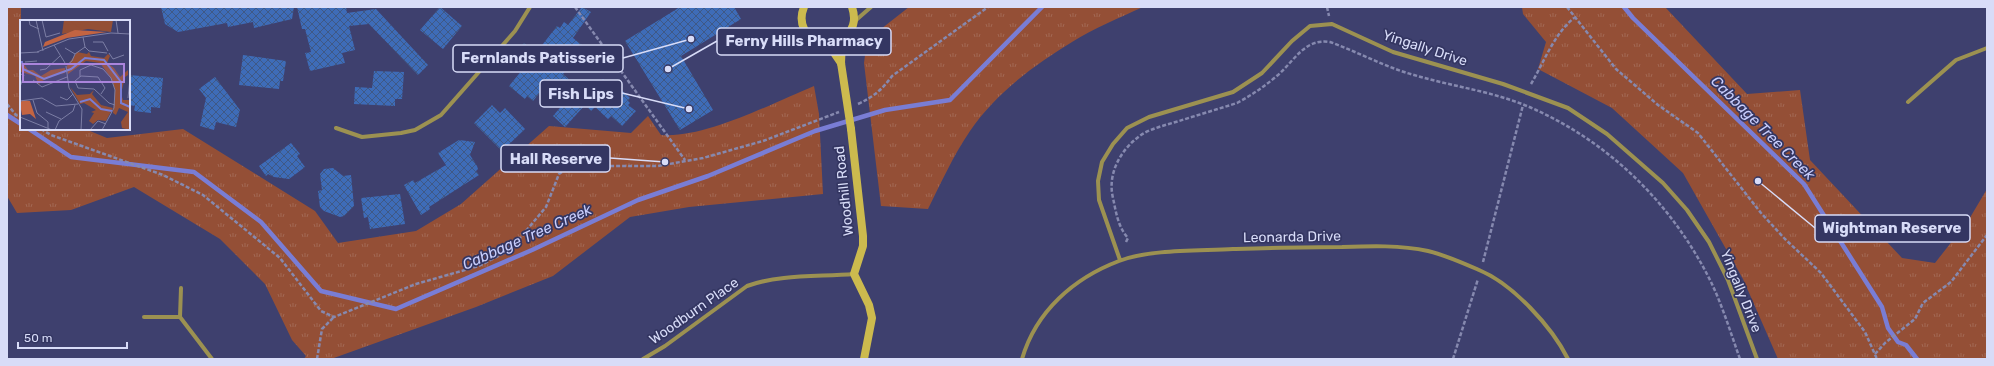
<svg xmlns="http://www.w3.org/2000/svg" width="1994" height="366" font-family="Rubik,sans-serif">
	<defs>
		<pattern id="grass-tufts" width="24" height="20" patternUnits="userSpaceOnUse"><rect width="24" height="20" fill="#944f36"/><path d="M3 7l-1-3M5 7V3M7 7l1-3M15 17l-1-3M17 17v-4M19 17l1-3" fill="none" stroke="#a26854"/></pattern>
		<pattern id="building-cross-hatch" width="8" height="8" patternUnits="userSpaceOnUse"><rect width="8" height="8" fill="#3e6cb8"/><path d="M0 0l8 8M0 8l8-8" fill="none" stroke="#3f5986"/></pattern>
	</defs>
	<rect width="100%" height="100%" fill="#3e406e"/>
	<path fill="url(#grass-tufts)" d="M7 7H21V129H85L107 138 183 129 315 211 338 243 416 231 461 204 549 126 631 133 648 116 661 135C704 139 773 103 814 86L819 114 823 194 689 207 630 217 553 276 476 307 331 359H304L306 356 292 340 265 284 220 239 134 187 71 210 17 213 7 196Z
		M909 7H1143C1119 18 1094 28 1072 42 1034 65 995 94 970 131 953 156 941 183 928 209L881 206 864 63 867 40Z
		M1522 7H1665L1747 94 1800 90 1810 160 1902 258 1935 263 1968 221 1987 189V359H1778L1743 279 1683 173 1612 108 1538 69 1546 42 1523 14Z"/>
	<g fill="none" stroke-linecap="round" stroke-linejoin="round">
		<path stroke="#797dd5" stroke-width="4.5" d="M1624 7 1633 18 1804 184 1882 307 1888 328 1898 342 1906 345 1917 359
			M7 115 21 124
			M29 129 71 157 194 172 261 222 321 291 396 309 532 250 638 200 708 176 815 131 885 110 950 100 1042 7"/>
	</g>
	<path fill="url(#building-cross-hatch)" d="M161 7H294L292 19 254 28 253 22 228 27 227 23 178 32 165 24Z
		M297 7H346L347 13 376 9 428 65 418 75 369 24 349 26 355 50 342 53 345 63 310 71 305 53 311 52 305 29H302Z
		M440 7 462 26 443 49 420 30Z
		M582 7 591 12 573 38 582 45 577 51 580 53 563 74 587 96 603 79 615 89 618 87 630 98 628 101 630 103 628 105 636 111 622 126 611 116 608 119 595 107 591 111 585 105 565 127 553 116 565 102 545 86 533 101 527 96 525 99 509 86 523 69 519 66 522 63 513 56 524 43 536 53 557 26 560 28 564 22 568 25Z
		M680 7H734L741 19 681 56 713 110 680 130 625 41Z
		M243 55 286 61 283 81H280L279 89 239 85Z
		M374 71 404 72 402 99H395V106L354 104 355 87 372 88Z
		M129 75 163 78 160 108 151 107V113L134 111 135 106 129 105Z
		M215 77 240 110 236 127 216 122 214 130 200 126 206 98 199 89Z
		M492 105 500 113 505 108 525 129 502 151 474 123Z
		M459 140 475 142 470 155 477 166 478 169 476 171 479 175 429 207 430 209 421 215 404 185 413 180 415 183 446 165 438 153Z
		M291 143 300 154 297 156 305 167 289 179 274 177 268 174 266 176 259 166Z
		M333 168 343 176 351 175 354 206 344 216 340 217 324 211 320 207 318 191 322 190 320 174 324 169Z
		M400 194 405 224 370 229 368 217 364 218 361 198Z"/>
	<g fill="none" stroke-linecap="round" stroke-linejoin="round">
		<path stroke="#8689af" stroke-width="2.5" stroke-dasharray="4 2" stroke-linecap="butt" d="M575 7 685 160
			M1327 7 1329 16
			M1567 7 1616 69 1658 105 1698 133 1761 213 1785 239 1821 273 1865 332 1877 359
			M1531 84C1544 62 1554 34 1574 18
			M7 104 16 115 21 118
			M858 104C873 97 882 90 892 76L988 7
			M41 129 51 135 163 175 203 195 280 258 321 311 334 317 416 284 479 266 510 250 546 207 559 174 571 166H658L703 158 763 141 839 112
			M1126 242 1128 238C1118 227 1116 212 1113 198 1107 173 1121 149 1141 135 1152 128 1166 125 1179 121 1198 115 1218 109 1237 103 1252 95 1265 86 1278 75 1295 60 1305 38 1330 42 1358 52 1385 67 1414 75 1454 87 1498 92 1536 110 1613 145 1674 207 1711 282 1723 307 1731 334 1740 359
			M1483 262 1523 105
			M1875 354 1885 343 1915 319 1923 303 1951 282 1987 235
			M317 359 322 329 334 317
			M1453 359 1478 279"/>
		<path stroke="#9c9151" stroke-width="4" d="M855 21 871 7
			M1908 102 1956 60 1987 48
			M336 128 362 137 401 133 415 130 441 115 515 31 530 7
			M1120 260 1099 200 1098 181 1102 162 1113 144 1127 128 1149 117 1233 92 1262 73 1292 41 1310 26 1332 24 1393 52 1503 84 1568 108 1607 134 1663 183 1687 210 1709 242 1728 280 1757 359
			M144 317H180L181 288
			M180 317 212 359
			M643 359 665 346 747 286C780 274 818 277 854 274
			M1022 359C1036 311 1074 278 1119 261 1150 249 1200 251 1233 249 1270 248 1306 247 1342 247 1371 246 1400 245 1428 251 1445 255 1463 263 1479 270 1513 284 1552 327 1568 359"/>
		<path stroke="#ccba4e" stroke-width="8" d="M804 7C790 41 842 60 853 25 855 19 854 13 852 7
			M828 44 841 63
			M841 63 842 40
			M851 129 863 236V246L854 274 869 305 872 318 864 359"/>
		<path stroke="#ccba4e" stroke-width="8" d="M841 63 851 129"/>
	</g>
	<g text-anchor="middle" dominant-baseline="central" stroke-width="3.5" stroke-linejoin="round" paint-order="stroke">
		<g font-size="14" fill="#d8dcf8" stroke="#343662">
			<text transform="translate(1425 48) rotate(18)">Yingally Drive</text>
			<text transform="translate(844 191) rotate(-96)">Woodhill Road</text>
			<text transform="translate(1292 237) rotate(-1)">Leonarda Drive</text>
			<text transform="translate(1741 291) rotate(68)">Yingally Drive</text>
			<text transform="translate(694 311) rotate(-35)">Woodburn Place</text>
		</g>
		<g font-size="15" font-style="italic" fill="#c9cefc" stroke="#343662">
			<text transform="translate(1763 128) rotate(45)">Cabbage Tree Creek</text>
			<text transform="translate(527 237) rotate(-24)">Cabbage Tree Creek</text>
		</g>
	</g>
	<g transform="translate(20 20)">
		<rect width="110" height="110" fill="#3e406e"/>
		<path d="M44 0H93L91 12 68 9 42 14ZM57 32 67 34 69 32 71 36 84 38 88 34 90 36 87 43 94 48 100 57 108 50V55L105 57 101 74 103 80H109L110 84V110L102 108 101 102 108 92 99 88 96 95 93 93 95 70 91 58 80 43 66 41 48 54 47 46ZM0 39 8 50H13L21 56 31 50 45 48V53L35 55 20 62 19 65 15 56 1 52ZM50 67 57 75 70 74 74 70 72 74 81 85 93 88 86 101 78 100 73 104 69 101 74 93 71 92 76 90 64 83 60 84Z" fill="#944f36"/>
		<path d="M55 10 87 12 47 18 23 27 25 22ZM2 80 10 81 16 99 10 94 2 95 0 84Z" fill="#c36442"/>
		<path d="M53 0H68L69 1 61 9 51 2Z" fill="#944f36"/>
		<path fill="none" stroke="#797dd5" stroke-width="2" d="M0 42H2L3 49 24 59 51 49 65 38 84 40 101 62V83L110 87M60 82 70 79 81 89 92 91"/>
		<path fill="none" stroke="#7c7ea5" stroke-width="1" d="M9 0 10 5 19 9M16 0 23 31M22 0 26 17 40 13M96 0 98 13M63 17 65 27 69 31 87 33M73 22H83L88 31M34 25 45 43M45 28 55 34 65 27M17 32 49 19 91 13 110 14M0 33 19 32M89 33 93 39 104 35M5 42 17 41M47 45 52 41 55 34M46 46 49 68 62 89 61 110M20 50 26 49 40 36M0 54 4 55 0 67M60 57V50L71 45 83 49 91 58 95 70 94 88 82 110M13 60 22 67 47 57M81 74 85 68 78 57 61 56 55 61 58 68 74 69 89 83 95 85M40 77 47 80 53 74M108 78 110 58M13 80 17 93 28 102V108M0 81 22 78 36 86 58 84M26 92 41 99M0 97 32 110M35 110 39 101 53 91 55 85M70 110 78 101 86 104"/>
		<path fill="#aa84dc" fill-opacity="0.15" stroke="#aa84dc" stroke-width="2" d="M3 44H104V62H3Z"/>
		<rect width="110" height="110" fill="none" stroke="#d8dcf8" stroke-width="2"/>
	</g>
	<path fill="none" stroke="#d8dcf8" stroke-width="1.5" d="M668 69L717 41M691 39L623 58M689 109L622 93M665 162L610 158M1758 181L1815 228"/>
	<g fill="#d8dcf8" stroke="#343662" stroke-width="1.5">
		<circle cx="668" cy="69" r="4"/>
		<circle cx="691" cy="39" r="4"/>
		<circle cx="689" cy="109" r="4"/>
		<circle cx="665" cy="162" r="4"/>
		<circle cx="1758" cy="181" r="4"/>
	</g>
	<g fill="#343662" stroke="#d8dcf8" stroke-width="1.5">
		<rect x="717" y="28" width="174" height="27" rx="4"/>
		<rect x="453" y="45" width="170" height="27" rx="4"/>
		<rect x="540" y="80" width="82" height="27" rx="4"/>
		<rect x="501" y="145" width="109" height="27" rx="4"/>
		<rect x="1815" y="215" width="155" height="27" rx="4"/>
	</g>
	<g font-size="15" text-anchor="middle" font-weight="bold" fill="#d8dcf8">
		<text x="804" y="46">Ferny Hills Pharmacy</text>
		<text x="538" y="63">Fernlands Patisserie</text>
		<text x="581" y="99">Fish Lips</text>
		<text x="556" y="164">Hall Reserve</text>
		<text x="1892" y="233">Wightman Reserve</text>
	</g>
	<rect width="1994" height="366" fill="none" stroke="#d8dcf8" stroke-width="16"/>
	<path d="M18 342v6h109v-6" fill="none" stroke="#d8dcf8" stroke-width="2"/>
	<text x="24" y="342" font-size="12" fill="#d8dcf8" stroke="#343662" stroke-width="3" paint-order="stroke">50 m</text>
</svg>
